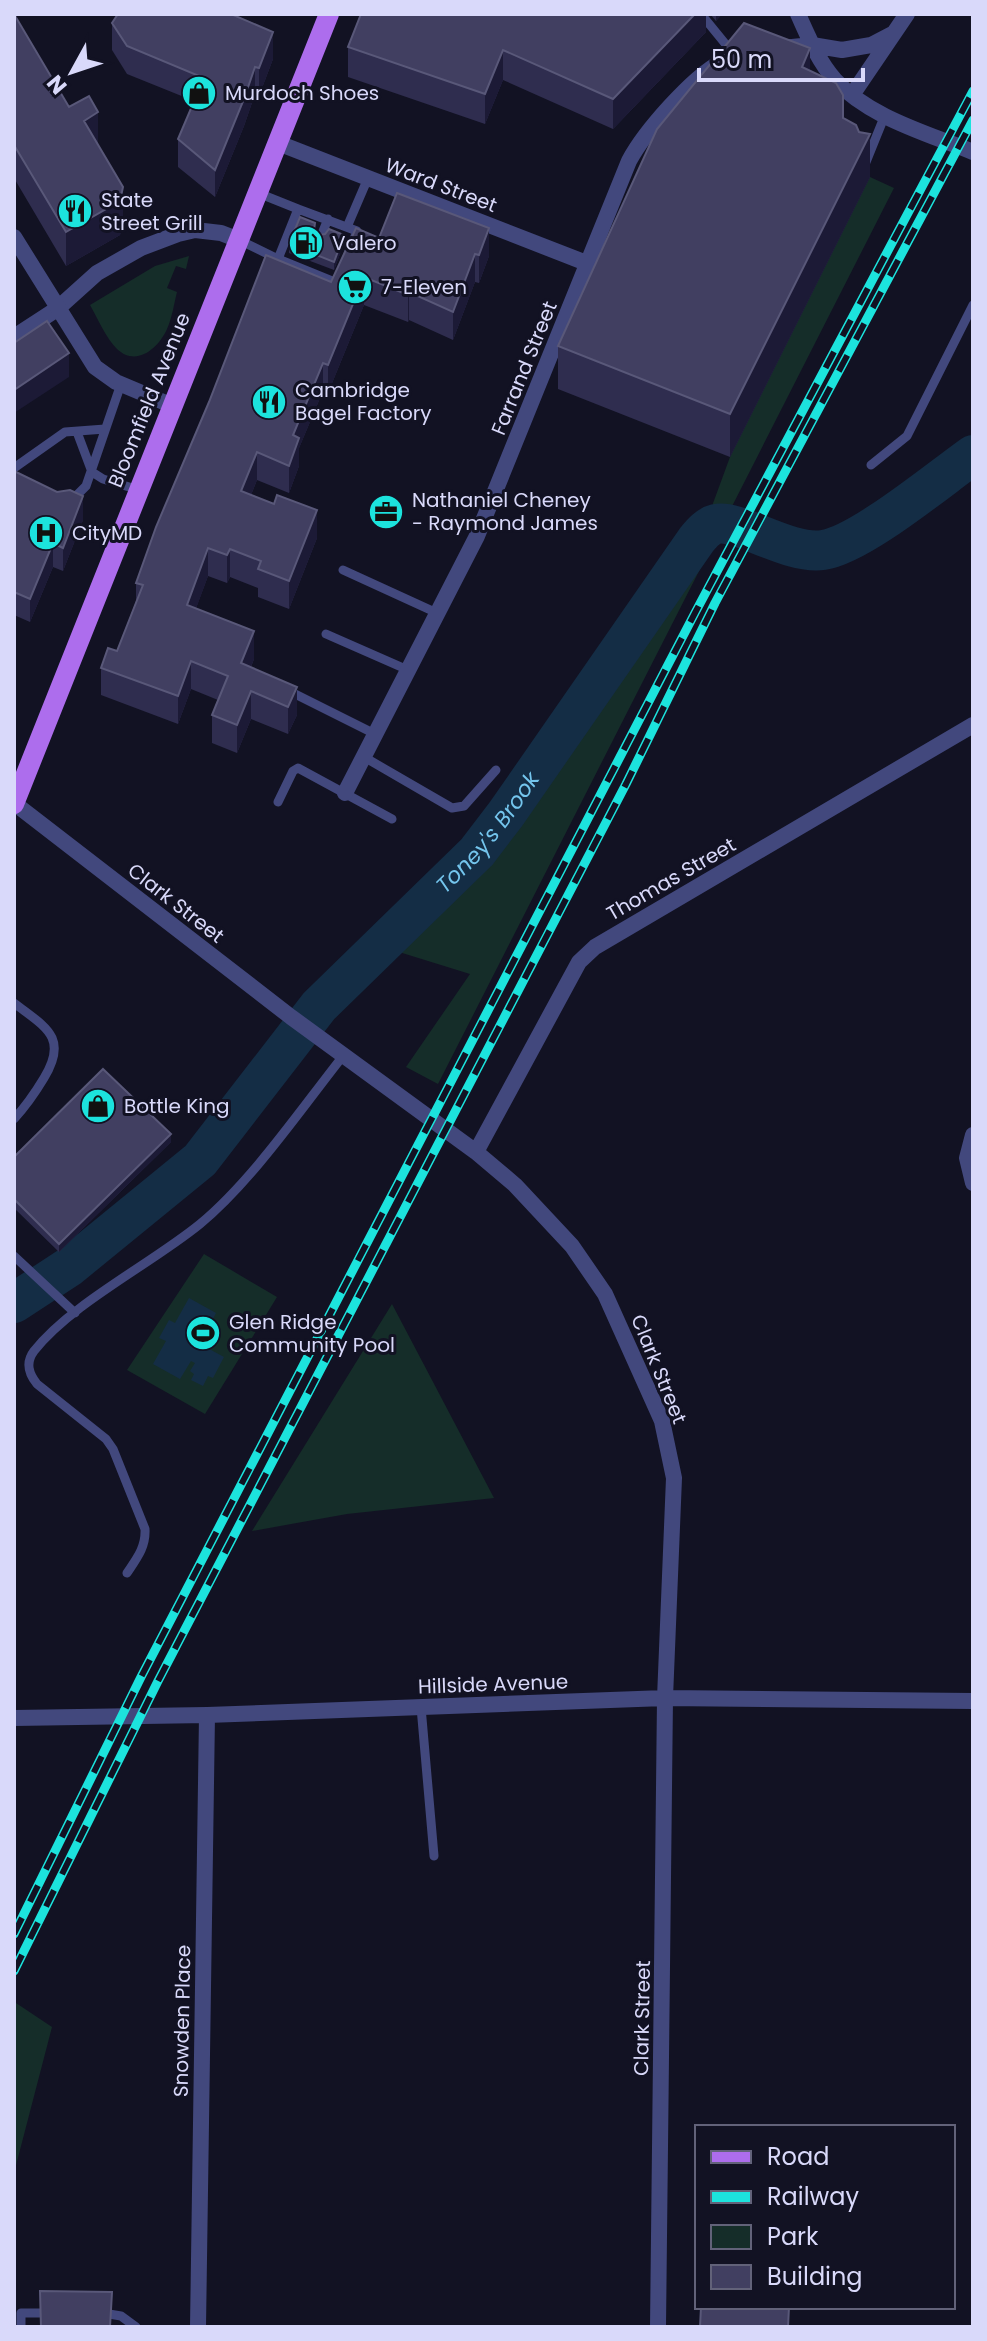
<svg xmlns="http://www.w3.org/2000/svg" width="987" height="2341" font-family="Poppins,sans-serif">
	<rect width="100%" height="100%" fill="#121223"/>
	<path fill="#152d29" d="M870 177 894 188 438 1084 406 1067 470 974 399 952 384 932 479 842 712 506 730 457Z
		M189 256 186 269 176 266 167 288 177 292C174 304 172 318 167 329 158 349 136 367 117 349 106 338 98 319 90 305L155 266Z
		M204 1254 277 1297 205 1414 127 1370Z
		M392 1304 494 1498 347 1514 252 1531Z
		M16 2003 52 2027 14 2173V2007Z"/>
	<path fill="#142d45" d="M189 1298 216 1313 200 1344 224 1357 213 1378 208 1376 203 1386 191 1380 194 1374 190 1371 195 1363 191 1361 180 1379 153 1364 166 1341 159 1338 169 1320 175 1323Z"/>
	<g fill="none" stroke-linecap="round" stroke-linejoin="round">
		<path stroke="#142d45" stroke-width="40" id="s1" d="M14 1303 69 1267 200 1160 319 1006 477 852 506 814 697 539C702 533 708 526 716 524 739 519 788 555 823 550 860 545 939 479 973 455"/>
		<path stroke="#42487d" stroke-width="9" d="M701 14 732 52
			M866 162 885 115
			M258 193 298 209
			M298 209 357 231 337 283 278 259Z
			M347 227 368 178
			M321 236 328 219
			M239 240 278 259
			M77 432 92 472 103 479 139 490
			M871 465 907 436 973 305
			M14 468 65 432 105 429
			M70 497 76 496 86 486 121 384
			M343 570 437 613
			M326 634 408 670
			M289 691 375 734
			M364 757 452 808 464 806 496 770
			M278 802 293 771 298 768 392 819
			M14 1003C45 1027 69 1037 44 1078 35 1093 26 1106 14 1119
			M14 1256 75 1313
			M127 1573C137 1558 146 1547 145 1529L113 1449 106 1439 37 1384C29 1374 25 1363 34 1351 72 1303 151 1264 200 1224 252 1181 301 1109 343 1056
			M421 1707 434 1856
			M103 2313 121 2316 136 2327
			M21 2327V2313H52"/>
		<path stroke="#42487d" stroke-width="16" d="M798 14C808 36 818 61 835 80 870 118 927 133 973 152
			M782 48 812 45 842 50 871 45 894 33
			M852 95 907 14
			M278 143 589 264
			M14 337 57 309 97 273 141 248 178 234 195 230 221 233 239 240
			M345 793 477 536 629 161C645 131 692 78 721 62
			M14 803 291 1017 476 1152 515 1185 572 1246 605 1294 662 1421 674 1478 665 1698 658 2327
			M973 1135 967 1158 973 1183
			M476 1152 579 962 595 947 973 725
			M14 1718 207 1715 665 1698 973 1701
			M198 2327 207 1715"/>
		<path stroke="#42487d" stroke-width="16" d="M14 237 95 367 116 382 173 406"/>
		<path stroke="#ad6ded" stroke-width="20" d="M14 804 329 14"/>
		<g stroke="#1ce3dd" stroke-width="9">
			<path id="rail" d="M14 1934 141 1677 696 611 973 91
				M14 1971 158 1681 626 784 715 603 973 120"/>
		</g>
		<use href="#rail" stroke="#121223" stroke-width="6" stroke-dasharray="18" stroke-linecap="butt"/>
	</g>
	<path fill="#2f2d4f" d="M14 14 69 107 98 144 123 220 120 235 66 266 14 178Z
		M706 14V32L613 129 503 80 485 124 348 77V47Z
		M710 14H722L716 21Z
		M112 23 273 59 259 96 255 94 244 126 215 197 178 167V139L194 101 127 74 112 50Z
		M810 71 843 118 870 177 730 457 558 389V346Z
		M315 231 319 235 344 243 334 270 289 253V244Z
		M379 238 489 256 479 283 475 282 453 340 409 320 408 322 364 305 328 393 323 391 299 448V466L289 493 257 480 251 495 317 538 289 609 258 597V588L230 577 227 583 208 576 196 608 254 659 251 667 297 715 288 734 251 719 237 753 212 743V715L218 700 191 689 178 724 101 695V668L117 651 136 601V583L331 282Z
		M14 471 83 520 63 571 53 567 30 622 14 615Z
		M171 1142 59 1252 14 1208V1157Z"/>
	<path fill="#1c1a36" d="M695 14H706V32L613 129V99Z
		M716 14H722L716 21Z
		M273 32V59L259 96V68Z
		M810 48V91L802 67Z
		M503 50V80L485 124V94Z
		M255 67V94L244 126 215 197V170Z
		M98 112V146L84 121Z
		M870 134V177L730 457V414Z
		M123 187V220L120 235 66 266V232Z
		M489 228V256L479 283V255Z
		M344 235V243L334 270V262Z
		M475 254V282L453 340V312Z
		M364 277V305L328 393V365Z
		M409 292V320L408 322V295Z
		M69 353V377L14 413V390Z
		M323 363V391L299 448V466L289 493V466L293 435Z
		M257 452V480L241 519V491Z
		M83 496V520L63 571V548Z
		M317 510V538L289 609V581Z
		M53 543V567L30 622V599Z
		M208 548V576L187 633V605Z
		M230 549V577L227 583V555Z
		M254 631V659L241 691V663Z
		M191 661V689L178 724V696Z
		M297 687V715L288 734V707Z
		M251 691V719L237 753V725Z
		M171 1134V1142L59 1252V1244Z"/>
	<path fill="#413f61" stroke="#595879" stroke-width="2" d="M14 14 69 107 89 96 98 112 84 121 123 187 120 201 66 232 14 145Z
		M118 14H231L273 32 259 68 255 67 244 99 215 170 178 139 204 78 127 46 112 23Z
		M361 14H695L613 99 503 50 485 94 348 47Z
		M744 23 810 48 802 67 836 83 843 95V118L856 125 859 132 870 134 730 414 558 346 657 129Z
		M397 193 489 228 479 255 475 254 453 312 409 292 408 295 364 277 328 365 323 363 293 435 299 438 289 466 257 452 241 491 274 504 277 495 317 510 289 581 258 569 261 561 230 549 227 555 208 548 187 605 254 631 241 663 297 687 288 707 251 691 237 725 212 715 228 676 191 661 178 696 101 668 108 648 117 651 143 585 136 583 156 527 209 402 266 255 331 282 356 228 379 238Z
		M300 217 315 223 314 230 319 235 325 234 329 229 344 235 334 262 289 244Z
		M47 321 69 353 14 390V343Z
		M14 471 57 492 70 490 83 496 63 548 53 543 30 599 14 592Z
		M103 1069 171 1134 59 1244 14 1199V1157Z
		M40 2291 112 2292 110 2327H41Z
		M701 2307H789L788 2327H700Z"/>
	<defs>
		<g id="shop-disc" transform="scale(1.8)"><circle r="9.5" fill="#1ce3dd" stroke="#121223"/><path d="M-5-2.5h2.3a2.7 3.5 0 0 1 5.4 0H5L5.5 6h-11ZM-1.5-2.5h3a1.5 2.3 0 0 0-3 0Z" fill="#111"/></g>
		<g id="restaurant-disc" transform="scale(1.8)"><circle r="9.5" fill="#1ce3dd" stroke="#121223"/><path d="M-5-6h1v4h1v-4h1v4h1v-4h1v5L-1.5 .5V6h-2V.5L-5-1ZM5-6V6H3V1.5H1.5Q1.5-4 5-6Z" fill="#111"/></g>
		<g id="fuel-disc" transform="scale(1.8)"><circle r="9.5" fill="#1ce3dd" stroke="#121223"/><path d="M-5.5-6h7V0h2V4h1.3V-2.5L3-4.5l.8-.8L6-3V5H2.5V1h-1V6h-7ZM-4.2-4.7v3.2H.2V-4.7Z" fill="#111"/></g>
		<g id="supermarket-disc" transform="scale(1.8)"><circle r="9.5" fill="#1ce3dd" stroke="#121223"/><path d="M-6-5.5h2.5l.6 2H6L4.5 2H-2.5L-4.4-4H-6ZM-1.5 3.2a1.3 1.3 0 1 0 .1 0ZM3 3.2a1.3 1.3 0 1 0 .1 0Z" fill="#111"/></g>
		<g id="office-disc" transform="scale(1.8)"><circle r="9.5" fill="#1ce3dd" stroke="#121223"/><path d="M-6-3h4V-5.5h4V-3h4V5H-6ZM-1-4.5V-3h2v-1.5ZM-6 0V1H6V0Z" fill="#111"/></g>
		<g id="hospital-disc" transform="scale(1.8)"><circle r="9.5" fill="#1ce3dd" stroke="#121223"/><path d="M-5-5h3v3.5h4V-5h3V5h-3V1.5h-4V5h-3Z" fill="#111"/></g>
		<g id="stadium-disc" transform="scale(1.8)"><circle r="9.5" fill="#1ce3dd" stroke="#121223"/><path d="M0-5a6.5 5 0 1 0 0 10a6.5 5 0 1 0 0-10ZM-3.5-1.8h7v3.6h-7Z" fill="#111"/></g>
	</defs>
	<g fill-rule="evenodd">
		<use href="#shop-disc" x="199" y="93"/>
		<use href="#restaurant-disc" x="75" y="211"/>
		<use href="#fuel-disc" x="306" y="243"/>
		<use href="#supermarket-disc" x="355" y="287"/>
		<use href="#restaurant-disc" x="269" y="402"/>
		<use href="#office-disc" x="386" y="512"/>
		<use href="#hospital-disc" x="46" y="533"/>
		<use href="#shop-disc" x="98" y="1106"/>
		<use href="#stadium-disc" x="203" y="1333"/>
	</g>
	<g text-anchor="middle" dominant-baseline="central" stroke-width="6" stroke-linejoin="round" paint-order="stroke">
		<g font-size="20" fill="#d9d9fa" stroke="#121223" text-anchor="start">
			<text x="225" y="93">Murdoch Shoes</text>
			<text x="101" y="200">State<tspan x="101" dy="23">Street Grill</tspan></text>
			<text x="332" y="243">Valero</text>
			<text x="381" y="287">7-Eleven</text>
			<text x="295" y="390">Cambridge<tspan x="295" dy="23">Bagel Factory</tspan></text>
			<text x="412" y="500">Nathaniel Cheney<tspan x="412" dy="23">- Raymond James</tspan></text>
			<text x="72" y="533">CityMD</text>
			<text x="124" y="1106">Bottle King</text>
			<text x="229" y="1322">Glen Ridge<tspan x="229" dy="23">Community Pool</tspan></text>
		</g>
		<g font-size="20" fill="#d9d9fa" stroke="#121223">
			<text transform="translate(441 185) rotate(21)">Ward Street</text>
			<text transform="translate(524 368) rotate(-68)">Farrand Street</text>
			<text transform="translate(149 400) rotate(-68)">Bloomfield Avenue</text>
			<text transform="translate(671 879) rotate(-30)">Thomas Street</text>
			<text transform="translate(176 903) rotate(38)">Clark Street</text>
			<text transform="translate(659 1369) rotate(68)">Clark Street</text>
			<text transform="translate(493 1684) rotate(-2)">Hillside Avenue</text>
			<text transform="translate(642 2018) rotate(-89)">Clark Street</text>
			<text transform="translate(182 2021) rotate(-89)">Snowden Place</text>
		</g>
		<g font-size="22" font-style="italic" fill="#74c5ed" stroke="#121223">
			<text stroke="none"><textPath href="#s1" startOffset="672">Toney's Brook</textPath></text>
		</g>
	</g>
	<rect width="987" height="2341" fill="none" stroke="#d9d9fa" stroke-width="32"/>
	<rect x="695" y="2125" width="260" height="184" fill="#121223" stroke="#626279" stroke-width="2"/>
	<rect x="711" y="2151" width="40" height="12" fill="#ad6ded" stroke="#626279" stroke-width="2"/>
	<text x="767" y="2165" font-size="24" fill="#d9d9fa">Road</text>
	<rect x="711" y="2191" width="40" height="12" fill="#1ce3dd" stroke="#626279" stroke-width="2"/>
	<text x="767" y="2205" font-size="24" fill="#d9d9fa">Railway</text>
	<rect x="711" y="2225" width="40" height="24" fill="#152d29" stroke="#626279" stroke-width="2"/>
	<text x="767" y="2245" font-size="24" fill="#d9d9fa">Park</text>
	<rect x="711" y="2265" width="40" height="24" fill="#413f61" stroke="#626279" stroke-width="2"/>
	<text x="767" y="2285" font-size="24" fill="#d9d9fa">Building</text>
	<g transform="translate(72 72) rotate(230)" stroke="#121223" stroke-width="6" paint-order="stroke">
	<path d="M0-6L14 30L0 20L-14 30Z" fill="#d9d9fa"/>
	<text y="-12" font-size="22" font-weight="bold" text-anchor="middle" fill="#d9d9fa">N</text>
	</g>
	<path d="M699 68v12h164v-12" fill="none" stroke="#d9d9fa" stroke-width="4"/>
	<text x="711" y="68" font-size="24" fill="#d9d9fa" stroke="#121223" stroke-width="6" paint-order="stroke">50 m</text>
</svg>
